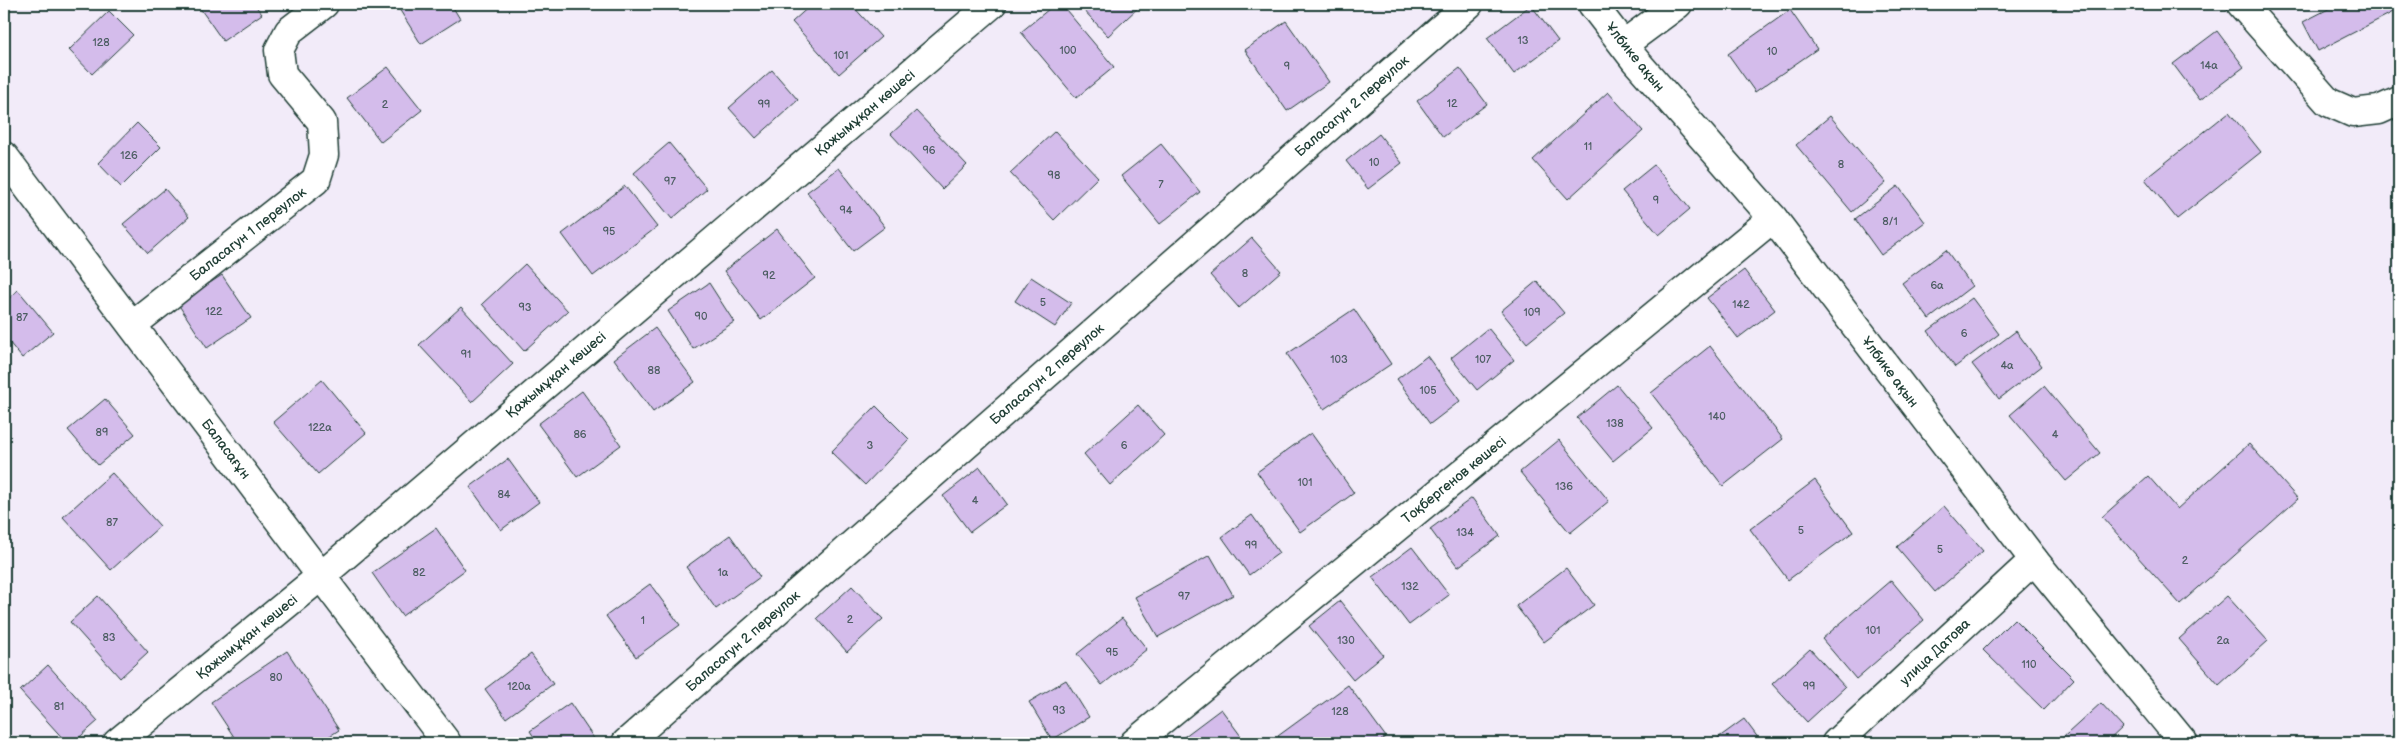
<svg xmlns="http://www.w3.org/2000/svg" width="2403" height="747" font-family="'Balsamiq Sans',sans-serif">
	<rect width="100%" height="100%" fill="#f2ebf9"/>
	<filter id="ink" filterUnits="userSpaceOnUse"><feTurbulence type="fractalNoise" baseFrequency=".02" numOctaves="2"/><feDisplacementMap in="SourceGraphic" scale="10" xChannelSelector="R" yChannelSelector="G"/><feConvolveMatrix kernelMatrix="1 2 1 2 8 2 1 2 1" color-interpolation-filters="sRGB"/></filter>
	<g filter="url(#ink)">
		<path fill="#d4bceb" stroke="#1f3d34" d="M197 4H254L262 14 223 41Z
			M396 4H451L460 19 421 44Z
			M812 4H851L881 37 839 74 792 22Z
			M1055 4H1061L1114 67 1076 98 1021 32Z
			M1078 4H1142L1108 36Z
			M2338 4H2399V9L2318 51 2303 22Z
			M1531 5 1558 41 1514 74 1487 38Z
			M1790 10 1817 49 1755 92 1728 54Z
			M109 11 133 35 92 74 69 50Z
			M1286 21 1329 82 1287 111 1245 50Z
			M2217 31 2244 67 2200 100 2173 64Z
			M388 67 422 110 381 142 347 98Z
			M1460 68 1487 104 1443 137 1417 101Z
			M772 70 798 100 756 138 729 108Z
			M1608 92 1643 131 1568 199 1533 160Z
			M916 111 967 165 942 189 891 134Z
			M2229 112 2261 152 2177 219 2145 179Z
			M1830 116 1886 183 1852 212 1796 145Z
			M137 123 161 147 121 187 98 163Z
			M1055 131 1098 177 1054 220 1010 173Z
			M1379 134 1402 163 1368 189 1346 161Z
			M669 143 707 189 672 219 634 173Z
			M1161 144 1200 192 1160 224 1121 176Z
			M2399 164V174L2394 167Z
			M1654 165 1690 209 1659 235 1622 191Z
			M839 168 885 227 853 251 807 192Z
			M625 186 657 227 593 276 562 234Z
			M1898 186 1925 222 1881 255 1855 219Z
			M165 189 189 217 148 253 123 224Z
			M777 229 815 278 761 320 724 271Z
			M1252 238 1281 271 1239 308 1210 275Z
			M1946 250 1972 286 1929 319 1902 283Z
			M525 264 568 311 524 351 482 304Z
			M1744 270 1775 310 1738 338 1707 298Z
			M222 275 251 318 207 348 178 304Z
			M1031 277 1071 303 1055 327 1015 301Z
			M1537 281 1564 313 1527 343 1501 311Z
			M709 283 734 322 693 349 668 311Z
			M18 290 53 332 22 358 4 336V303Z
			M1972 298 1999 334 1955 367 1928 331Z
			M461 307 513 364 472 402 419 345Z
			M1354 309 1391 364 1324 409 1287 354Z
			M655 328 695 382 653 412 614 359Z
			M1488 328 1514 360 1477 390 1451 358Z
			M2016 331 2042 366 1999 399 1972 364Z
			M1710 346 1783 439 1723 486 1651 393Z
			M1427 356 1460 401 1430 424 1397 379Z
			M322 380 366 433 318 474 273 422Z
			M1617 385 1653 428 1613 461 1577 418Z
			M2044 386 2100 453 2066 481 2010 415Z
			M582 391 621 445 577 477 538 424Z
			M105 399 135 434 98 465 68 430Z
			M1138 405 1164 435 1110 485 1084 454Z
			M876 406 909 439 865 485 831 452Z
			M1311 433 1354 493 1300 532 1257 472Z
			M1559 440 1609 501 1570 533 1520 472Z
			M2249 444 2298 499 2180 604 2102 517 2148 476 2177 509Z
			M508 459 539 502 501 530 470 487Z
			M980 467 1007 504 970 532 943 496Z
			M112 473 160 526 111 570 63 517Z
			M1815 480 1853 532 1788 580 1750 529Z
			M1472 498 1500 536 1458 567 1430 529Z
			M1944 506 1983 551 1935 592 1897 547Z
			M1252 515 1279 553 1249 575 1222 537Z
			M436 528 465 570 402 616 372 573Z
			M730 535 760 577 716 609 686 567Z
			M1412 547 1449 595 1409 625 1372 577Z
			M1210 555 1233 595 1158 637 1135 597Z
			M1566 568 1594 605 1544 642 1516 606Z
			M1891 580 1924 620 1856 679 1822 639Z
			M650 584 680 625 636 657 606 616Z
			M852 586 883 619 847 652 817 618Z
			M98 596 148 652 120 678 70 622Z
			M2227 596 2268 641 2219 685 2179 639Z
			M1340 601 1383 655 1353 680 1309 626Z
			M1122 618 1147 649 1102 685 1077 654Z
			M2014 619 2074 679 2044 710 1983 650Z
			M1810 649 1845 687 1807 722 1772 684Z
			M287 651 339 730 319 743H238L211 702Z
			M531 654 553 684 506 718 485 689Z
			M48 665 98 721 73 743H67L20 691Z
			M1066 680 1089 717 1052 740 1029 702Z
			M1348 685 1386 737 1377 743H1283L1278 736Z
			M570 703 595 740 589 743H538L530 731Z
			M2101 703 2123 727 2106 743H2057Z
			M2399 708V724L2391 716Z
			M1221 709 1246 743H1184L1181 739Z
			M1744 719 1762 743H1711Z"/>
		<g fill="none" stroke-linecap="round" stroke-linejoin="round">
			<g stroke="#1f3d34" stroke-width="31">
				<path id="minor" d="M2241 4 2328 102 2353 113 2379 110 2399 101
					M1624 44 1678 4
					M132 325 316 180 324 155 322 122 282 74 279 50 289 31 324 4
					M117 743 321 576 992 4
					M626 743 1469 4
					M1134 743 1773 218
					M1836 743 2034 560"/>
			</g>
			<g stroke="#1f3d34" stroke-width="31">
				<path id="tertiary" d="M1592 4 1635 60 1773 218 2034 560 2184 743
					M4 156 447 743"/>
			</g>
			<use href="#minor" stroke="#fff" stroke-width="28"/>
			<use href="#tertiary" stroke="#fff" stroke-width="28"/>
		</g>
	</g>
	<g text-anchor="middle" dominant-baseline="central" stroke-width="4.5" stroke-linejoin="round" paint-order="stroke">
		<g font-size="11" fill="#4c5d62">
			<text x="1523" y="40">13</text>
			<text x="101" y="42">128</text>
			<text x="1068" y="50">100</text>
			<text x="1772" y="51">10</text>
			<text x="841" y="55">101</text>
			<text x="2209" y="65">14а</text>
			<text x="1287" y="66">9</text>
			<text x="1452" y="103">12</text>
			<text x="385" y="104">2</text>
			<text x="764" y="104">99</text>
			<text x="1588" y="146">11</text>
			<text x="929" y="150">96</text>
			<text x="129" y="155">126</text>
			<text x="1374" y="162">10</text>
			<text x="1841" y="164">8</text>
			<text x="1054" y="175">98</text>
			<text x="670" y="181">97</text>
			<text x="1161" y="184">7</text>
			<text x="1656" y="200">9</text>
			<text x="846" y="210">94</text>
			<text x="1890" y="221">8/1</text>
			<text x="609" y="231">95</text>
			<text x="1245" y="273">8</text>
			<text x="769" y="275">92</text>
			<text x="1937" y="285">6а</text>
			<text x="1043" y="302">5</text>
			<text x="1741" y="304">142</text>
			<text x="525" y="307">93</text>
			<text x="214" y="311">122</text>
			<text x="1532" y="312">109</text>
			<text x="701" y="316">90</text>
			<text x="22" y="317">87</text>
			<text x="1964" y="333">6</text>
			<text x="466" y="354">91</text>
			<text x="1339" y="359">103</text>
			<text x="1483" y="359">107</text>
			<text x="2007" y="365">4а</text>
			<text x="654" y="370">88</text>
			<text x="1428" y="390">105</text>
			<text x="1717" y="416">140</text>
			<text x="1615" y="423">138</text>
			<text x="320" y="427">122а</text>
			<text x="102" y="432">89</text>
			<text x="580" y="434">86</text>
			<text x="2055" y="434">4</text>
			<text x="870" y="445">3</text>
			<text x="1124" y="445">6</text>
			<text x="1305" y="482">101</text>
			<text x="1564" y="486">136</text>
			<text x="504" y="494">84</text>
			<text x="975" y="500">4</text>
			<text x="112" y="522">87</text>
			<text x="1801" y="530">5</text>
			<text x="1465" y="532">134</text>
			<text x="1251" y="545">99</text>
			<text x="1940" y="549">5</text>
			<text x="2185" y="560">2</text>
			<text x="419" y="572">82</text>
			<text x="723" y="572">1а</text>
			<text x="1410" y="586">132</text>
			<text x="1184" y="596">97</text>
			<text x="850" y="619">2</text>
			<text x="643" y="620">1</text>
			<text x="1873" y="630">101</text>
			<text x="109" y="637">83</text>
			<text x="1346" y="640">130</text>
			<text x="2223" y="640">2а</text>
			<text x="1112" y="652">95</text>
			<text x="2029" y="664">110</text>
			<text x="276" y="677">80</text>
			<text x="519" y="686">120а</text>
			<text x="1809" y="686">99</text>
			<text x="59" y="706">81</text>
			<text x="1059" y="710">93</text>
			<text x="1340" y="711">128</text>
		</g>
		<g font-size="14" fill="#1f3d34" stroke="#fff">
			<text transform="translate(1635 57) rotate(51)">Ұлбике ақын</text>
			<text transform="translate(1352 106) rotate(-41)">Баласагун 2 переулок</text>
			<text transform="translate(865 113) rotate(-40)">Қажымұқан көшесі</text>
			<text transform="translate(248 234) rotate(-38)">Баласагун 1 переулок</text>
			<text transform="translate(1890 372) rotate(53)">Ұлбике ақын</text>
			<text transform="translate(1047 374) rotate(-41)">Баласагун 2 переулок</text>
			<text transform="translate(556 375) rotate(-40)">Қажымұқан көшесі</text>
			<text transform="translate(226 449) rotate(53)">Баласағұн</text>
			<text transform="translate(1454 480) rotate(-39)">Тоқбергенов көшесі</text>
			<text transform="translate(247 637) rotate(-39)">Қажымұқан көшесі</text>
			<text transform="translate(743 641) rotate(-41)">Баласагун 2 переулок</text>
			<text transform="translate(1935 652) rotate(-43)">улица Датова</text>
		</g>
	</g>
	<rect width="2403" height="747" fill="none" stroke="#fff" stroke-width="20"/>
	<rect x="10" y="10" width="2383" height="727" fill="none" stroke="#1f3d34" stroke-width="2" filter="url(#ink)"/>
</svg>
